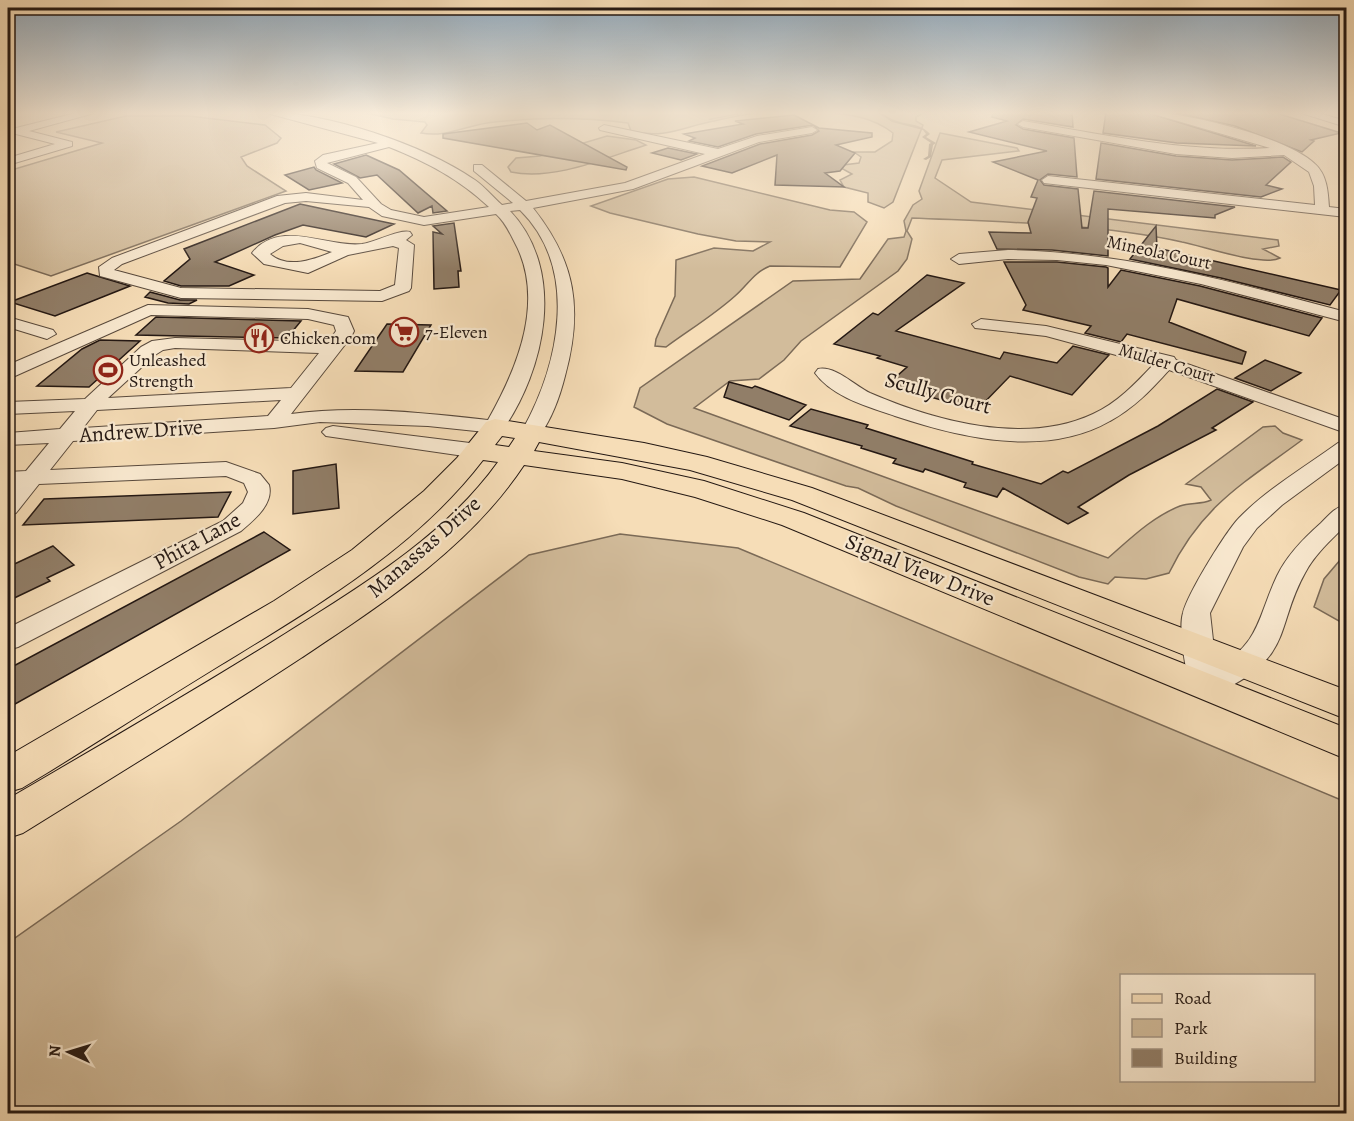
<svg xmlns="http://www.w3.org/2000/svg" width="1354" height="1121" font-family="Alegreya,serif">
	<rect width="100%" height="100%" fill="#f6ddb7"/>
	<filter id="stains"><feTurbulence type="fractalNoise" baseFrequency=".00333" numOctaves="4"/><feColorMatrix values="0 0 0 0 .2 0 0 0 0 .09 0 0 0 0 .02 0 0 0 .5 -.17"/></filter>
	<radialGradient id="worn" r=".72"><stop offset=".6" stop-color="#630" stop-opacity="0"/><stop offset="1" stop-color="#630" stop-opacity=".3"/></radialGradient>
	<path fill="#d2bc9b" stroke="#7b6a57" stroke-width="1.5" fill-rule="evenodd" d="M363 112H778C755 112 736 116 714 121 682 127 666 139 631 131L628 123C581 117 541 117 494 122 469 124 447 138 421 133L427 125 425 122 393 119Z
		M824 112H925L916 117V121L923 125 893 202 884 208 868 202V193L844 187 840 180 852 174 841 168 843 165 859 163 861 157 854 152H875L892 141 893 133C873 117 848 114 824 112Z
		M126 116H189L265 125 281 138 277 143 241 157 247 166 286 191 51 276 8 262V171L102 143 56 132Z
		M940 133 1017 148 1019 151 942 160 935 178 971 202 1278 240 1279 246 1263 249 1280 258C1262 267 1203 246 1182 242 1094 223 1002 222 912 218L907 231 912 239 907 259 898 271 801 341 784 360 759 379 730 381 694 408 1108 558C1130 539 1152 517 1180 506 1190 502 1201 505 1211 500L1201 487 1186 484 1263 427 1275 426 1283 433 1302 440C1244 483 1202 505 1169 573L1146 579 1115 577 1108 584 1079 577 896 506 858 488 846 486 667 424 634 407 640 388 793 281 860 279 888 239 904 237 906 231 904 221 913 205 922 199 919 191Z
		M607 136 636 140 646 145C605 158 554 181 511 172L508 167 516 158 540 156Z
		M694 177 830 210 854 212 867 222 840 267 770 266C753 273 748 285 735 296 714 315 689 330 666 347L655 346 656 339 675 296 676 260 714 248 753 251 770 242 736 241 698 234 610 213 591 206 668 179Z
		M620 534 738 548 1346 802V1113H8V943L181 821 529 555ZM1122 976H1314V1080H1122Z
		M1346 553V625L1314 607 1324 579Z"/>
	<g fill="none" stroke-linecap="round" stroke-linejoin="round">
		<path fill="#776654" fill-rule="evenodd" d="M744 112H751L710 120 708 119Z
			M877 112C884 113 888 118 894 120 906 125 921 123 930 134L926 137 936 143 933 145 931 157 926 160 923 159 928 156 929 144 931 143 922 137 926 134 923 130 892 122Z"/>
	</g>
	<path fill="#917e68" stroke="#241813" stroke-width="1.5" d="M993 112H1072L1073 127 1023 119 1016 125 1023 129 1074 138 1077 177 1048 174 1040 180 1044 185 1078 189 1082 228H1088L1094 191 1235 207 1215 215V218L1108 209V256L1052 250 997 249 989 232 1031 233 1028 222 1037 198 1031 197 1038 180 993 162 1047 151 969 132 1007 121 992 117Z
		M1106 112H1145L1256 146 1177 143 1103 133Z
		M1172 112H1273L1341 133 1311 140 1314 141 1302 152 1235 126Z
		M794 115 819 128 872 133V137L836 145 855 153 840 171 825 173 844 187 775 185 777 155 732 173 702 166 760 144 812 135 819 131 813 125 756 134 718 147 689 141 695 138 684 134 743 124 735 121Z
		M527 123 537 130 550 125 627 167 626 170 443 138V134Z
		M1101 143 1176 156 1232 160 1283 157 1291 162 1266 185 1282 189 1261 197 1096 179Z
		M668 148 697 154 681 160 652 153Z
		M366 155 399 170 447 211 433 213 432 206 418 213 377 175 360 178 334 164Z
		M314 167 316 170 342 183 309 190 285 175Z
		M300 204 394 224 366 237 303 225 275 235 215 262 254 275 229 286H181L164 281 190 259 184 249Z
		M454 223 461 271H458L459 287 434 289 433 232 442 234 433 226Z
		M1156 226 1157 248 1341 290 1330 305 1221 278 1130 259Z
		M1004 262H1057L1106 267 1108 268V287L1121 270 1200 286 1322 318 1309 336 1177 299 1169 322 1246 352 1242 364 1127 334 1121 342 1085 333 1091 326 1023 310 1026 305Z
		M87 273 130 286 55 316 10 302Z
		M927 275 964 283 896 331 1000 359 1004 352 1057 363 1073 346 1109 355 1072 395 1010 376 977 410 887 385 907 367 877 358 880 356 834 344 873 313 878 315Z
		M150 292 180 300H197L189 304 168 303 145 297Z
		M156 317 301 321 287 338 136 335Z
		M387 324 431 325 403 372 355 371Z
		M100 340 140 341 89 387 37 386 82 349Z
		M1265 360 1301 373 1271 391 1235 378Z
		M729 382 752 388 755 386 806 405 789 420 724 397Z
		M1217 389 1253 402 1212 428 1216 430 1129 475 1078 507 1088 513 1068 524 1003 488 997 497 964 487 966 483 925 469 923 472 893 463 896 459 861 448 862 446 790 426 811 409 868 425 866 428 973 462 972 464 1041 484 1063 471 1068 473 1158 426Z
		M336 464 339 508 293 514V471Z
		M231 492 218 517 23 525 44 499Z
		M264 532 290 550 8 708V669Z
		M53 546 74 565 47 578 50 581 8 601V567Z"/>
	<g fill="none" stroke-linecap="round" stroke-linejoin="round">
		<g stroke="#58493c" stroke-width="2">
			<path id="minor" d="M80 112H98L29 131 72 142V146L8 165V158L55 144 8 132V126L16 128Z
				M263 112C327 112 422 144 475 180 485 187 493 197 502 205L513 203 474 171V165H482L526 201 625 183 705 154 600 130 599 128 604 125 718 149 757 136 812 127 817 130 812 133 759 142 633 189 533 208C576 262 583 310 565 376 560 396 552 418 540 435H526L522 431C559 365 580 269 520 210L510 211C567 271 545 370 502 431L495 433 428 426 320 422 274 428 73 441 50 470 226 462 260 474 269 485C274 504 254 520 241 531L18 647 8 650V628L223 521 243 503 248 492 244 483 226 476 39 484 16 513 8 515V493L14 486H8V472L26 471 49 443 8 445V433L60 429 75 411 8 414V402L85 399 141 347 152 341 175 338 328 342 336 331 334 325 308 319 151 315 15 376 8 378V365L148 305 308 309 348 317 354 331 351 337 291 414C356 405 424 413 488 420 518 367 546 299 514 241 509 231 504 221 496 214L424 225 382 216 369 207 306 201 285 203 122 264 114 270 181 288 380 291 395 285 399 248 393 246 348 255 308 273 264 264 252 253C280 218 327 248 362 244 376 242 399 229 410 232L412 235 406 240 414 245 411 288 409 291 382 301 181 298 100 276 99 267 112 258 277 196 306 193 363 200 348 183 317 168 315 161 323 155 378 143ZM389 147C427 162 459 179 489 207L424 217 391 210 381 204 356 177 327 163ZM300 243 332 252C313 260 287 269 270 254L283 246ZM175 348 319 353 291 388 108 398 155 355 163 350ZM281 400 268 416 83 428 97 410Z
				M1147 112C1185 112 1287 137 1315 164 1327 175 1328 191 1329 207L1346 209V217L1044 183 1042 180 1048 176 1315 205 1314 186 1309 172 1284 155 1232 158 1176 154 1023 127 1018 124 1023 121C1106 135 1186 153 1270 148Z
				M1298 112H1315L1346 121V127Z
				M1008 250C1125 252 1234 282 1346 312V322L1201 284 1106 265 1057 260 1008 259 959 264 951 259 959 254Z
				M8 317 53 330 56 334 47 339 8 327Z
				M981 319 1046 326 1174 357 1176 360 1346 420V433L1169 370C1151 390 1134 408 1110 421 1046 458 961 438 895 416 869 407 832 397 815 373L818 369C835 365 855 386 870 393 935 421 1025 446 1093 414 1117 403 1135 384 1153 365L1046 336 975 328 972 324Z
				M333 426 478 444 486 446 489 451 486 456 478 458 326 436 322 432 326 428Z
				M1346 441V458L1282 505 1257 528 1243 547 1210 613 1216 667C1260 645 1258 616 1277 576 1287 555 1304 538 1321 523 1329 515 1335 507 1346 505V525C1331 540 1315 554 1305 573 1277 623 1292 653 1233 685 1219 692 1210 698 1194 694 1186 679 1178 629 1183 613 1188 593 1225 533 1239 518 1267 489 1305 467 1338 443Z"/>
		</g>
		<g stroke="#241813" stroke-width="2">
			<path id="major" d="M495 419 644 443 707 457 812 488 1346 690V719L792 500 690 470 539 442 534 451 622 463 704 481 804 513 1346 728V759L782 525 695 497 622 479 524 465C469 548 382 604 301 658 210 718 116 775 23 833L8 838V799C102 744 196 690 288 632 363 585 446 535 498 462L483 460C416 548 315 607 222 664 163 700 105 737 47 773L22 788 8 792V756L274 601 352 550 424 491 457 458 486 422ZM502 436 515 438 509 447 495 445Z"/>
		</g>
		<use href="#minor" fill="#f9e9d0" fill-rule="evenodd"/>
		<use href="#major" fill="#f6ddb7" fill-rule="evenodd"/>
	</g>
	<linearGradient id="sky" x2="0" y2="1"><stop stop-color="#91aabe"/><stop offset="0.42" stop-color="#fbf0df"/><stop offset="1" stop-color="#fbf0df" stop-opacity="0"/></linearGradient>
	<rect width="1354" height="269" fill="url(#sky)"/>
	<defs>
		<g id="supermarket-ring" transform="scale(1.5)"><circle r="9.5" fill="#f9e9d0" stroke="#8f2418" stroke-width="1.5"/><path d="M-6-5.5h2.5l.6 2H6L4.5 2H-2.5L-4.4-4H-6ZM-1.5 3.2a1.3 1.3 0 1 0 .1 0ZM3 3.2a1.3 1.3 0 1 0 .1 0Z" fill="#8f2418"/></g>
		<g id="restaurant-ring" transform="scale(1.5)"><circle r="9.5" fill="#f9e9d0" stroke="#8f2418" stroke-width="1.5"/><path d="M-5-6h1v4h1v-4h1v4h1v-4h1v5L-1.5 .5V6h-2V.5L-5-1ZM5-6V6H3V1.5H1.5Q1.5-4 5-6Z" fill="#8f2418"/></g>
		<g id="stadium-ring" transform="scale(1.5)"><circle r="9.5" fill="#f9e9d0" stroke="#8f2418" stroke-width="1.5"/><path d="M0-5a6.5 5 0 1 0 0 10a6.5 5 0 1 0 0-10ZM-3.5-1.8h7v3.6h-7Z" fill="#8f2418"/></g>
	</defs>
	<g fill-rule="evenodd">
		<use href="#supermarket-ring" x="404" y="332"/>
		<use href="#restaurant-ring" x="259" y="338"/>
		<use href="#stadium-ring" x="108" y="370"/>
	</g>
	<g text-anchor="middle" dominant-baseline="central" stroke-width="4.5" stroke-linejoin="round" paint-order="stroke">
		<g font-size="18" fill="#241813" stroke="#f9e9d0">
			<text transform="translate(1159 252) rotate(12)">Mineola Court</text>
			<text transform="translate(1167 363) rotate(17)">Mulder Court</text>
		</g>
		<g font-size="18" fill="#241813" stroke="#f9e9d0" text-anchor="start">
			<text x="425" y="332">7-Eleven</text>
			<text x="280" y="338">Chicken.com</text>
			<text x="129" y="360">Unleashed<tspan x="129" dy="21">Strength</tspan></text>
		</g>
		<g font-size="22" fill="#241813" stroke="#f9e9d0">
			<text transform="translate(938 393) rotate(15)">Scully Court</text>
			<text transform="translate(141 431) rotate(-4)">Andrew Drive</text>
			<text transform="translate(197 541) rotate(-29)">Phita Lane</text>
			<text transform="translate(424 547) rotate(-41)">Manassas Drive</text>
			<text transform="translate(920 570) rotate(22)">Signal View Drive</text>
		</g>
	</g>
	<rect width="1354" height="1121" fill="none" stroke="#f6ddb7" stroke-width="30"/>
	<rect x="9" y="9" width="1336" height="1103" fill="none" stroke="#241813" stroke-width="3"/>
	<rect x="15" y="15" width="1324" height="1091" fill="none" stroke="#241813" stroke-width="1.5"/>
	<rect x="1120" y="974" width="195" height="108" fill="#f9e9d0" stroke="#a49584" stroke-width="1.5"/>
	<rect x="1132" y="994" width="30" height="9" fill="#f6ddb7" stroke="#a49584" stroke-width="1.5"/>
	<text x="1174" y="1004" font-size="18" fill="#241813">Road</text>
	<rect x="1132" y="1019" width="30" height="18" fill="#d2bc9b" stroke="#a49584" stroke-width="1.5"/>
	<text x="1174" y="1034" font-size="18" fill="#241813">Park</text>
	<rect x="1132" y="1049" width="30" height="18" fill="#917e68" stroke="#a49584" stroke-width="1.5"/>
	<text x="1174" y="1064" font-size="18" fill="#241813">Building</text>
	<g transform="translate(69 1052) rotate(274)" stroke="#f9e9d0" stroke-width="4.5" paint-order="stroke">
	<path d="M0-4.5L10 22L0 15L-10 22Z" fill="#241813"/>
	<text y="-9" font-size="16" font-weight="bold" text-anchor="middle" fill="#241813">N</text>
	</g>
	<rect width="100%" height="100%" filter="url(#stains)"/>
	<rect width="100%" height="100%" fill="url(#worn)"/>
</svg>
